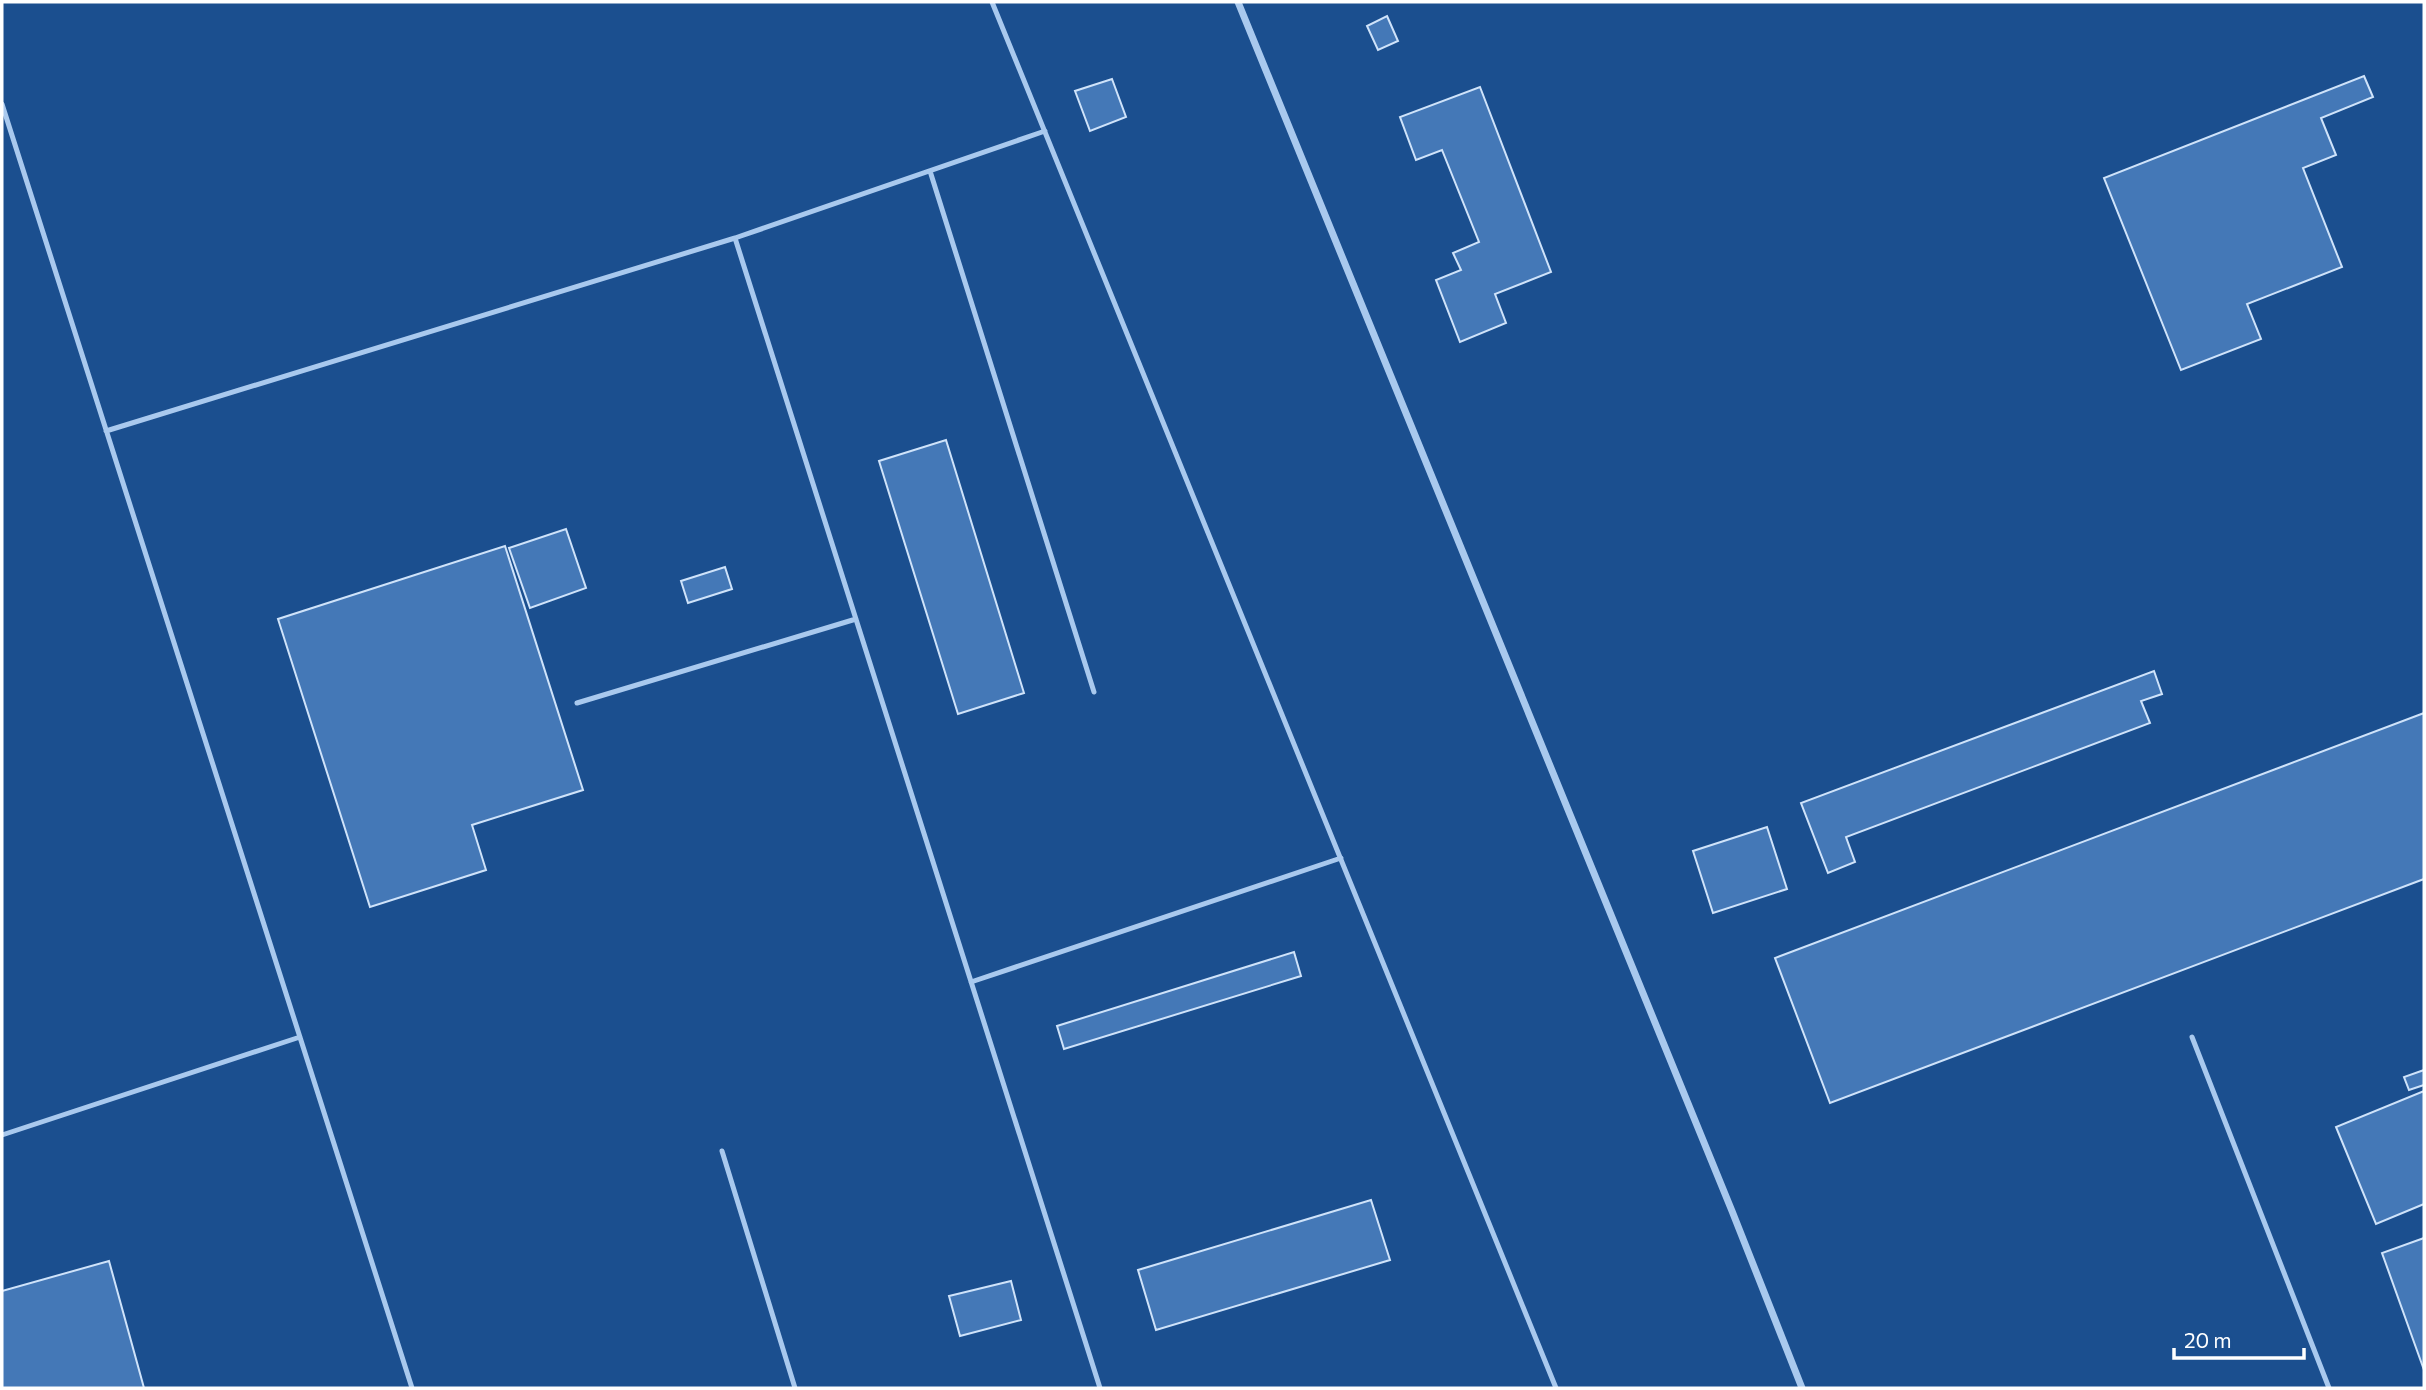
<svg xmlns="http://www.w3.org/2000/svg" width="2426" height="1390" font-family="Commissioner,sans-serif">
	<rect width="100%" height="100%" fill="#1b4f8f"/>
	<path fill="#4478b7" stroke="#cfe3fa" stroke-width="2" d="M1387 16 1398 41 1378 50 1367 26Z
		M2364 76 2373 97 2321 118 2336 155 2303 168 2342 267 2247 304 2261 339 2181 370 2104 178Z
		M1112 79 1126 117 1090 131 1075 91Z
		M1480 87 1551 272 1495 294 1506 323 1460 342 1436 280 1461 270 1453 253 1479 242 1442 150 1416 160 1400 117Z
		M946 440 1024 693 958 714 879 461Z
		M566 529 586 588 530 608 509 548Z
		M505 546 583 790 472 825 486 870 370 907 278 619Z
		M725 567 732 589 688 603 681 581Z
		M2154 671 2162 694 2141 701 2150 723 1846 837 1855 862 1828 873 1801 803Z
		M2424 713V879L1830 1103 1775 958Z
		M1767 827 1787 889 1713 913 1693 851Z
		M1294 952 1301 976 1064 1049 1057 1026Z
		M2424 1070V1085L2409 1090 2404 1077Z
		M2424 1091V1204L2376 1224 2336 1127Z
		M1371 1200 1390 1260 1156 1330 1138 1270Z
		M2424 1238V1370L2382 1253Z
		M109 1261 144 1388H2V1291Z
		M1011 1281 1021 1320 960 1336 949 1296Z"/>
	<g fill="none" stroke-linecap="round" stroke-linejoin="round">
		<path stroke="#a9c9ee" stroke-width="5" d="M992 2 1556 1388
			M2 104 412 1388
			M930 171 1094 692
			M735 238 1100 1388
			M106 431 735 238 1045 131
			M577 703 856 619
			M971 982 1341 858
			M2192 1037 2329 1388
			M2 1135 300 1037
			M722 1151 795 1388"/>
		<path stroke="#a9c9ee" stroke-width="7" d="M1238 2 1732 1211 1802 1388"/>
	</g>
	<rect width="2426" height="1390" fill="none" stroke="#ffffff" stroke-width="7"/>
	<path d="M2174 1348v10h130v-10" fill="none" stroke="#ffffff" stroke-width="3.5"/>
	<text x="2184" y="1348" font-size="21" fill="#ffffff" stroke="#1b4f8f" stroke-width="5" paint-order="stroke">20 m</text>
</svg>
